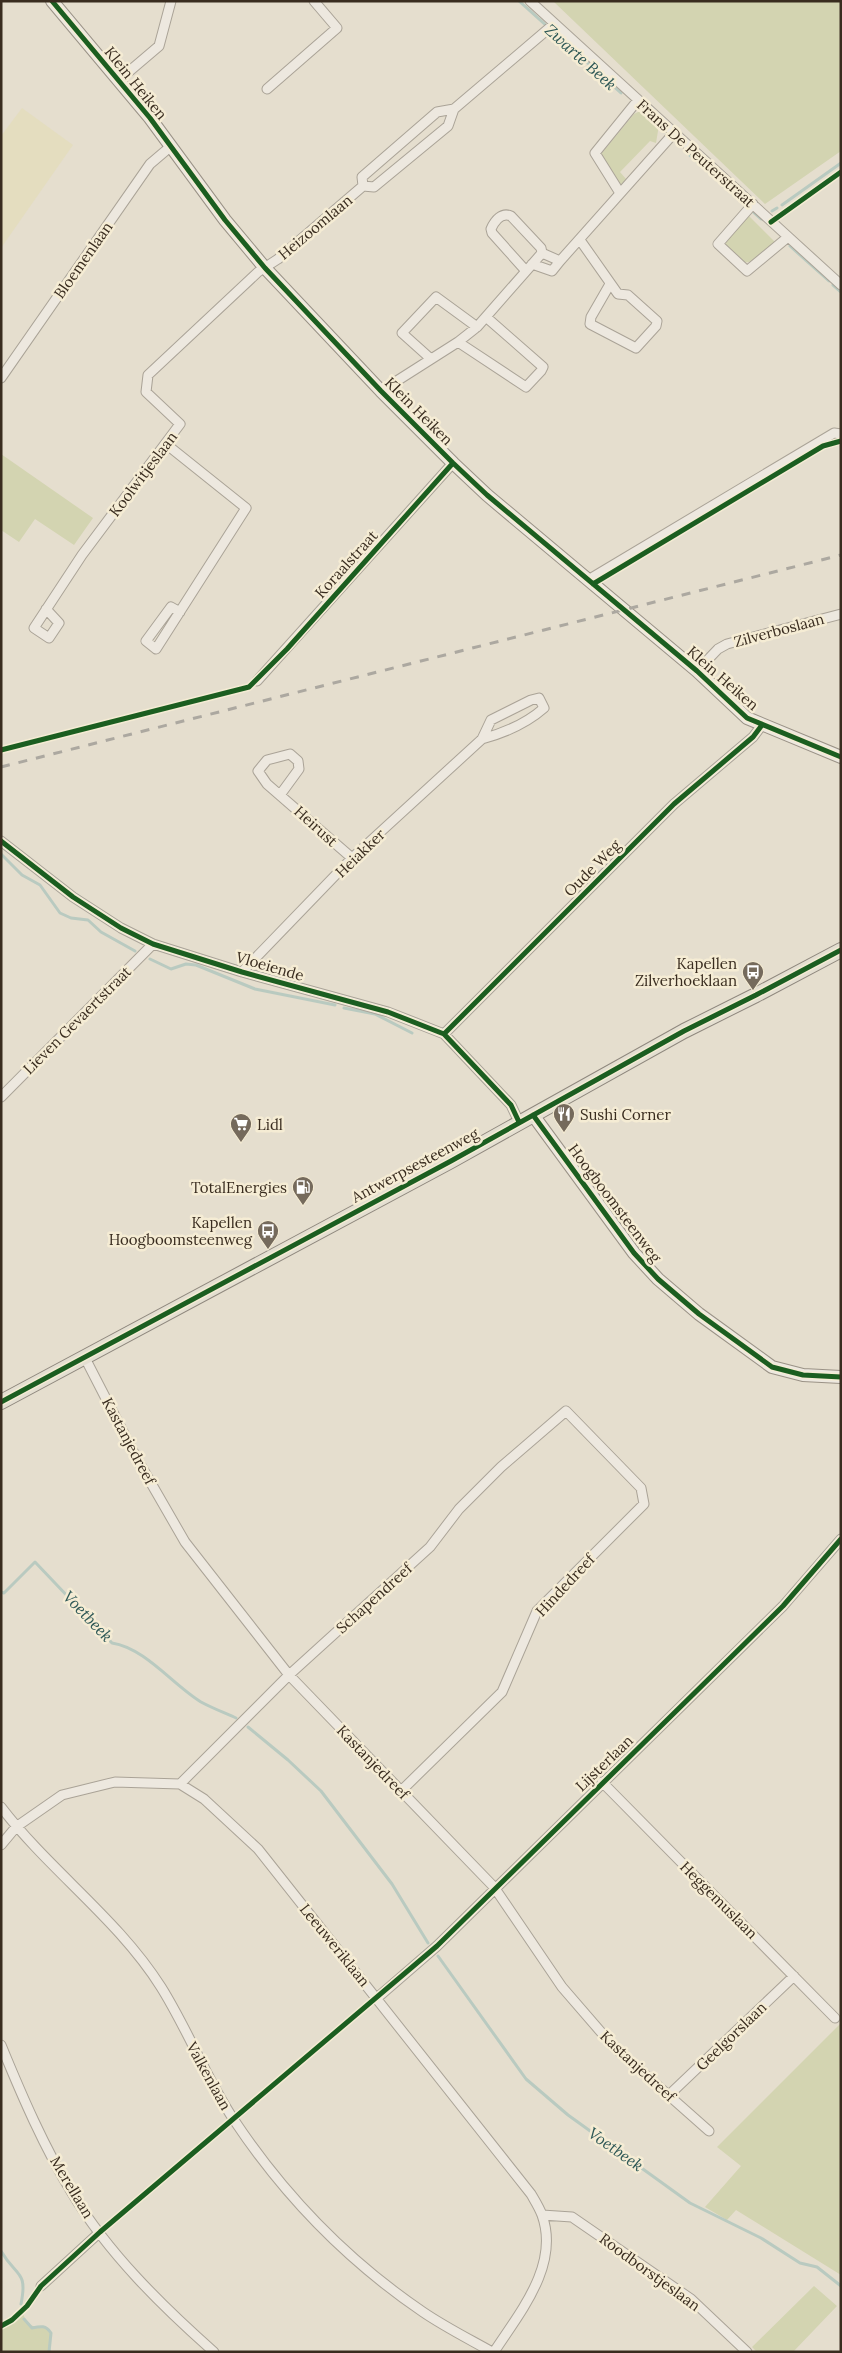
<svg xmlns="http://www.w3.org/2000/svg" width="842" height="2353" font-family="Lora,serif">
	<rect width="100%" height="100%" fill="#e5dece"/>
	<path fill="#e4ddbf" d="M22 108 73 145 1 248V136Z"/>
	<path fill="#d3d4b1" d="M841 1V151L765 204 554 2Z
		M642 110 659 125 656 143 650 141 620 172 626 179 621 185 601 154 634 114Z
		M754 210 749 216 776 243 754 261 743 263 725 246 726 240Z
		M1 454 93 518 74 545 35 519 19 542 1 530Z
		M841 2023V2275L736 2210 727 2220 705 2207 741 2166 717 2147Z
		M814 2286 837 2306 793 2352H757L752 2347Z
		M22 2310C26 2324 29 2328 44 2326L51 2333 49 2352H1V2323Z"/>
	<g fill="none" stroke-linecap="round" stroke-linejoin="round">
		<path stroke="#b9cac0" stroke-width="3" d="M519 1 621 93
			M686 152 761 219
			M782 205 841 163
			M772 211 777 208
			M790 246 829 281
			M833 285 841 292
			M1 854 22 875 40 885 60 913 71 918 88 920 101 932 135 951
			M150 959 171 969 186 964 196 965 255 989 335 1005
			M344 1008 375 1014 412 1033
			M1 1592 4 1593 35 1562 112 1643C145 1648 173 1685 201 1702 212 1708 225 1713 236 1718
			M248 1727 288 1760 321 1791 392 1884 428 1943
			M438 1956 526 2079 568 2115 690 2203 761 2238 800 2263 817 2267 841 2286
			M1 2251C16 2277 28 2270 21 2304
			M24 2319 32 2328C41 2326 46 2325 51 2333L49 2352"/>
		<g stroke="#aaa397" stroke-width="11">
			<path id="street" d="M530 1 841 285
				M119 80 159 46 171 1
				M267 89 337 28 314 1
				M454 109 437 112 362 177 363 186 374 187 448 126 454 109 554 24
				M620 193 595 153 638 100
				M753 204 718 244 747 271 788 237
				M580 240 618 294 628 295 657 321 656 326 636 348 590 324 591 317 610 284
				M532 264 552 271 560 261
				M526 271 492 233 491 229C495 220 502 212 511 216L541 248 542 253
				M458 342 526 387 541 371 543 367 486 317
				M431 359 402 333 436 297 477 327
				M1 378 150 164 170 147
				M381 391 458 342 477 327 542 253 560 261 674 133
				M166 444 246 508 156 649 146 641 171 607 180 612
				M588 580 834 433 841 434
				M46 609 59 623 49 638 34 628 82 555 180 424 146 392 148 375 258 272 278 259 363 186
				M697 671 718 649 727 644 841 614
				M257 681 453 463
				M280 795 299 769 298 761 290 754 267 760 258 771 267 784 352 858
				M1 841 73 897 121 928 153 944 242 972 388 1012 444 1034 511 1105 519 1122
				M242 972 352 858 482 739C504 733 527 723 544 708L539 698 531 700 491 720 482 739
				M444 1034 674 804 753 737 762 725
				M1 1097 153 944
				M84 1356 136 1457 185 1542 289 1675 494 1887 562 1987 613 2046 709 2131
				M602 1782 835 2018
				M180 1784 289 1675 430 1547 459 1509 501 1467 566 1411 641 1488 644 1504 537 1611 502 1692 401 1791
				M1 1807C50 1871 118 1919 161 1987 188 2030 206 2078 234 2120 284 2195 348 2261 423 2312 445 2327 469 2339 492 2352
				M1 1845 16 1827 62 1795 115 1782 180 1784 204 1799 258 1849 531 2194C535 2201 539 2207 542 2215 560 2265 520 2312 494 2352
				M377 1998 437 1946 783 1606 841 1539
				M1 2045C22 2096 44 2147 72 2193 108 2253 162 2306 214 2352
				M669 2095 794 1976
				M542 2215 572 2217 691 2299 747 2352
				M41 2286 100 2232"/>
		</g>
		<g stroke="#9a9286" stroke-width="14">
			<path id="secondary" d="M52 1 150 118 225 220 265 268 381 391 453 463 487 495 697 671 747 718 841 757
				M533 1115 634 1253 658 1279 699 1314 772 1367 803 1375 841 1377"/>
		</g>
		<g stroke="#8f887e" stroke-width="16">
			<path id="primary" d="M1 1402 451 1161 684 1031 756 995 841 950"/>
		</g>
		<use href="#street" stroke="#ede8df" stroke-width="9"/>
		<use href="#secondary" stroke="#ede8df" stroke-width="12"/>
		<use href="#primary" stroke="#e4dfd1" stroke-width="14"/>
		<path stroke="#aca8a0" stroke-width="3" stroke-dasharray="9 9" stroke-linecap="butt" d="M1 767 841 555"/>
		<g stroke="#f5ecd4" stroke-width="8">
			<path id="cycleway" d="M52 1 150 118 225 220 265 268 381 391 453 463 487 495 697 671 747 718 841 757
				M771 222 841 172
				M593 584 823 446 841 441
				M1 750 249 687 287 649 453 463
				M1 841 73 897 121 928 153 944 242 972 388 1012 444 1034 511 1105 519 1122
				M444 1034 674 804 753 737 762 725
				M533 1115 634 1253 658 1279 699 1314 772 1367 803 1375 841 1377
				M1 1402 451 1161 684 1031 756 995 841 950
				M1 2326 12 2320 27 2306 41 2286 100 2232 437 1946 783 1606 841 1539"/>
		</g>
		<use href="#cycleway" stroke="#1b5e20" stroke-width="5"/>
	</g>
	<defs>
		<g id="bus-pin" transform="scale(1.125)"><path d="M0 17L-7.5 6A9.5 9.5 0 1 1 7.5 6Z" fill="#756a5c" stroke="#f5ecd4"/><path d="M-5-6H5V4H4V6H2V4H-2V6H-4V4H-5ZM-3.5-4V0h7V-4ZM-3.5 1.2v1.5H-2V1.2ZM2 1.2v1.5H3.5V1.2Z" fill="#fff"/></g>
		<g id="restaurant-pin" transform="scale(1.125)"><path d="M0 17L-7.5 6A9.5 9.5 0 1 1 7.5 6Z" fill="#756a5c" stroke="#f5ecd4"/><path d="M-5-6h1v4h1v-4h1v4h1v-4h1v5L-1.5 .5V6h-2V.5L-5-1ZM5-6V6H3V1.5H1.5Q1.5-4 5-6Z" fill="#fff"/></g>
		<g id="supermarket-pin" transform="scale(1.125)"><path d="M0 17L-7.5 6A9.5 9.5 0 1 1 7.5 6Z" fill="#756a5c" stroke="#f5ecd4"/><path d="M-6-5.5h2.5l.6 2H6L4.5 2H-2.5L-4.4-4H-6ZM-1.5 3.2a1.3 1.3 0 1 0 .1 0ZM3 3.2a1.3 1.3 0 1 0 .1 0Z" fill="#fff"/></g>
		<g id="fuel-pin" transform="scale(1.125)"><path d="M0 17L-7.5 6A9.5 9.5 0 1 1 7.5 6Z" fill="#756a5c" stroke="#f5ecd4"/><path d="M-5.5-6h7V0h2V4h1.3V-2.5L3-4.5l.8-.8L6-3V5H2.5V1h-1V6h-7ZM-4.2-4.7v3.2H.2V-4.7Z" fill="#fff"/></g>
	</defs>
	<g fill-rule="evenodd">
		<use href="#bus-pin" x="753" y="972"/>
		<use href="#restaurant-pin" x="564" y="1114"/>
		<use href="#supermarket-pin" x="241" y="1124"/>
		<use href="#fuel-pin" x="303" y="1187"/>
		<use href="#bus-pin" x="268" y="1231"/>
	</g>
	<g text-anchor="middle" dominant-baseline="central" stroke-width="5" stroke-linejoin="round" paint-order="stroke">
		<g font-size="15" fill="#392c1f" stroke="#f5ecd4">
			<text transform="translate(136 83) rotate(51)">Klein Heiken</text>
			<text transform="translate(696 153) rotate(42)">Frans De Peuterstraat</text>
			<text transform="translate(315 227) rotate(-40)">Heizoomlaan</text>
			<text transform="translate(83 260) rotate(-55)">Bloemenlaan</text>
			<text transform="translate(419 411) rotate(45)">Klein Heiken</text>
			<text transform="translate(143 474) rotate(-53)">Koolwitjeslaan</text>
			<text transform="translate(346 564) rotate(-48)">Koraalstraat</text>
			<text transform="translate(779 630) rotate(-15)">Zilverboslaan</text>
			<text transform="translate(723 678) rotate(41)">Klein Heiken</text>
			<text transform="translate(316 826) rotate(42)">Heirust</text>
			<text transform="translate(360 853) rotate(-44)">Heiakker</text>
			<text transform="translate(592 868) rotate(-45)">Oude Weg</text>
			<text transform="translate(270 966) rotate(16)">Vloeiende</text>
			<text transform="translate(77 1020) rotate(-45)">Lieven Gevaertstraat</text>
			<text transform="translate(415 1165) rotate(-28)">Antwerpsesteenweg</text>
			<text transform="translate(615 1203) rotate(53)">Hoogboomsteenweg</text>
			<text transform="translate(129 1441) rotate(62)">Kastanjedreef</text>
			<text transform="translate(565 1585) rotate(-47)">Hindedreef</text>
			<text transform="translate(374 1598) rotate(-42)">Schapendreef</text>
			<text transform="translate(373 1762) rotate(46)">Kastanjedreef</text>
			<text transform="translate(604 1763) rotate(-44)">Lijsterlaan</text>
			<text transform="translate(719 1900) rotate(45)">Heggemuslaan</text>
			<text transform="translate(335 1945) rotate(51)">Leeuweriklaan</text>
			<text transform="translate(731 2036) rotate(-44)">Geelgorslaan</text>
			<text transform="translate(638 2066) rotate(43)">Kastanjedreef</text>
			<text transform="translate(209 2076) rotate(61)">Valkenlaan</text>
			<text transform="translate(72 2187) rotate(59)">Merellaan</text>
			<text transform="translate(650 2272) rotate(36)">Roodborstjeslaan</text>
		</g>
		<g font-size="15" fill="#392c1f" stroke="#f5ecd4" text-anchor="end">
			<text x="737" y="963">Kapellen<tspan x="737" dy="17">Zilverhoeklaan</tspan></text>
			<text x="580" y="1114" text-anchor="start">Sushi Corner</text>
			<text x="257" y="1124" text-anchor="start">Lidl</text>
			<text x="287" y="1187">TotalEnergies</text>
			<text x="252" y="1222">Kapellen<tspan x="252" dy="17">Hoogboomsteenweg</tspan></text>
		</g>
		<g font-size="16" font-style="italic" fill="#2e5856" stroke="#f5ecd4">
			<text transform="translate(581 57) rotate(42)">Zwarte Beek</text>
			<text transform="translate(88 1616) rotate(46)">Voetbeek</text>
			<text transform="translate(616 2149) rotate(35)">Voetbeek</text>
		</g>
	</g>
	<rect width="842" height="2353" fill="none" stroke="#392c1f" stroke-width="5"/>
</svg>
